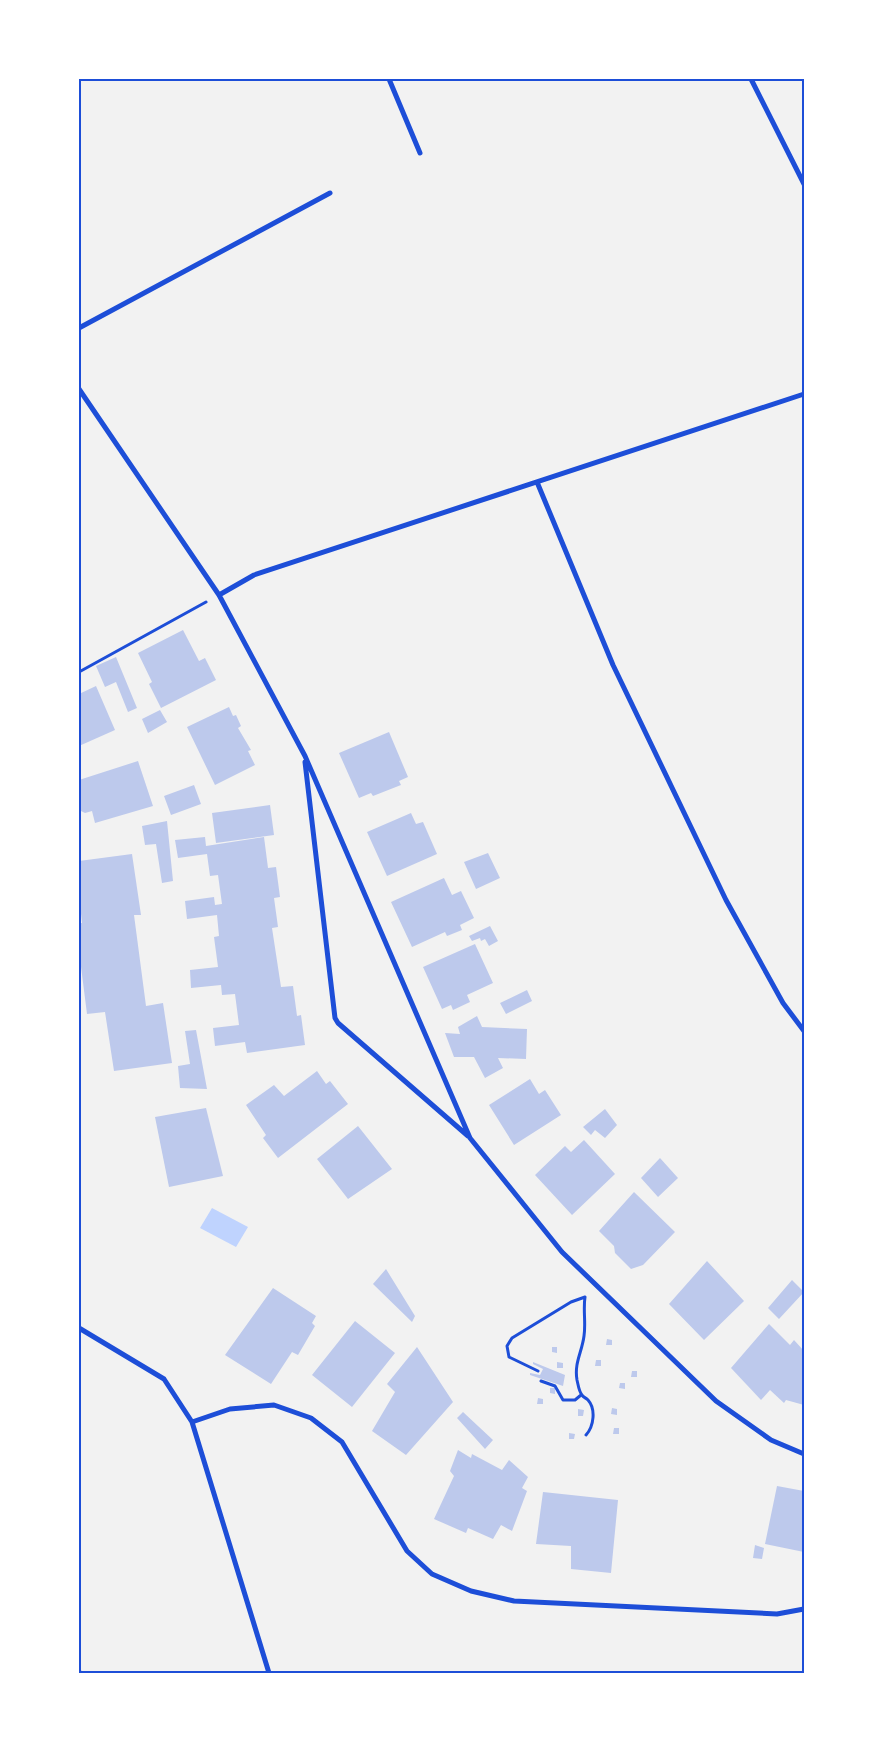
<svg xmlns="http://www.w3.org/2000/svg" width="883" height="1752" font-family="Barlow,sans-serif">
	<rect width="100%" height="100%" fill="#f2f2f2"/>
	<path fill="#bfd3fe" d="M212 1208 248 1227 236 1247 200 1228Z"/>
	<path fill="#bdc9ec" d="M183 630 199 661 205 658 216 680 161 708 149 684 152 682 138 653Z
		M116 657 137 708 128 712 116 682 105 687 96 666Z
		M96 686 115 730 79 746V694Z
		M229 707 233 716 236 715 241 726 238 728 251 750 248 751 255 765 215 785 187 727Z
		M160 710 167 722 148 733 142 719Z
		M389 732 408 777 399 781 401 785 373 796 371 793 359 798 339 753Z
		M138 761 153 806 95 823 92 811 85 813 79 810V780Z
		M194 785 201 804 171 815 164 796Z
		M270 805 274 835 216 843 212 813Z
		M411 813 416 824 423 822 437 854 387 876 367 832Z
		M167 821 173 881 162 883 156 844 145 845 142 826Z
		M205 837 206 846 264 837 268 868 276 867 280 897 274 898 278 927 272 928 281 987 293 986 297 1016 301 1015 305 1045 247 1053 245 1042 215 1046 213 1028 239 1025 235 994 222 995 221 985 191 988 190 970 218 967 214 937 219 936 217 915 187 919 185 901 214 897 215 905 222 904 218 875 210 876 207 854 178 858 175 840Z
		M488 853 500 878 476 889 464 862Z
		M132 854 141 915H134L146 1006 163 1003 172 1063 114 1071 105 1012 87 1014 79 951V923H82L79 895V861Z
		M444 878 452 895 461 891 474 918 460 925 462 930 447 936 445 932 412 947 391 902Z
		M490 926 498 941 489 946 485 939 481 941 480 938 472 941 469 936Z
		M475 944 493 983 467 995 470 1002 453 1010 451 1005 442 1009 423 967Z
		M527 990 532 1001 506 1014 500 1003Z
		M477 1016 482 1027 527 1029 526 1059 498 1058 503 1068 485 1078 474 1057H454L445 1033 460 1034 458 1027Z
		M196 1030 207 1089 180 1088 178 1066 190 1064 185 1031Z
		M317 1071 326 1084 330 1081 348 1104 278 1158 263 1138 266 1135 246 1105 274 1085 284 1096Z
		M530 1079 539 1094 545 1090 561 1115 514 1145 489 1105Z
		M206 1108 223 1176 169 1187 155 1117Z
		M605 1109 617 1125 605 1138 595 1130 591 1135 583 1127Z
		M358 1126 392 1169 348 1199 317 1159Z
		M584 1140 615 1174 572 1215 535 1175 565 1146 571 1152Z
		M660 1158 678 1178 658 1197 641 1178Z
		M634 1192 675 1232 643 1265 631 1269 615 1253 614 1246 599 1231Z
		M707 1261 744 1301 704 1340 669 1304Z
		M386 1269 415 1316 412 1322 373 1284Z
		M792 1280 804 1292 779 1319 768 1308Z
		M273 1288 316 1316 312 1323 315 1326 298 1355 292 1352 271 1384 225 1355Z
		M355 1321 395 1353 352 1407 312 1375Z
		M769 1324 790 1345 794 1340 804 1351V1405L786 1400 784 1403 770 1390 761 1400 731 1368Z
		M607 1339 612 1340V1345H606Z
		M417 1347 453 1402 406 1455 372 1431 395 1392 387 1384Z
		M552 1347H557V1353L552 1352Z
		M596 1360H601V1366H595Z
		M533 1362 565 1375 563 1386 530 1375V1373L540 1375 543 1369 533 1364Z
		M557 1362 563 1363V1368H557Z
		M632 1371H637V1377H631Z
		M620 1383H625V1389L619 1388Z
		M550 1388H555V1394L550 1393Z
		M538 1398 543 1399V1404H537Z
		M612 1408 617 1409V1415L611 1414Z
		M578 1409 584 1410 583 1416H578Z
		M463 1412 493 1440 485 1449 457 1418Z
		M614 1428H619V1434H613Z
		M569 1433 575 1434 574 1439H569Z
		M458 1450 471 1458 472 1454 502 1470 509 1460 528 1477 522 1488 527 1491 512 1531 501 1525 493 1539 468 1528 466 1533 434 1519 454 1476 450 1471Z
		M777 1486 804 1491V1552L765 1544Z
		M543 1492 618 1500 611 1573 571 1569V1546L536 1544Z
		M755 1545 764 1548 762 1559 753 1558Z"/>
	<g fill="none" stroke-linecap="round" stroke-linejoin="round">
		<path stroke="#1d4ed8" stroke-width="3" d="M79 672 206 602
			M585 1297C583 1310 586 1323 584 1336 582 1352 574 1363 577 1380 578 1384 579 1392 582 1395 583 1397 586 1398 588 1400 596 1409 594 1426 586 1435
			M538 1371 509 1357 507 1346 512 1338 571 1302 585 1297
			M541 1381 555 1386 563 1400H575L581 1395"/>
		<path stroke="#1d4ed8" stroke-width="5" d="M389 79 420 153
			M751 79 804 184
			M79 328 330 193
			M79 389 219 595 305 756 470 1138 562 1252 716 1401 771 1440 804 1454
			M537 482 613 665 726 900 783 1003 804 1031
			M219 595 254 575 804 394
			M305 762 335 1018 338 1023 468 1136
			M79 1328 164 1379 192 1422 269 1673
			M192 1422 230 1409 274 1405 311 1418 342 1442 407 1551 432 1574 471 1591 514 1601 777 1614 804 1609
			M79 1672 80 1673"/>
	</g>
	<rect width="883" height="1752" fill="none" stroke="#ffffff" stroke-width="160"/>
	<rect x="80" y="80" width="723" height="1592" fill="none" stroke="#1d4ed8" stroke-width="2"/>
</svg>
